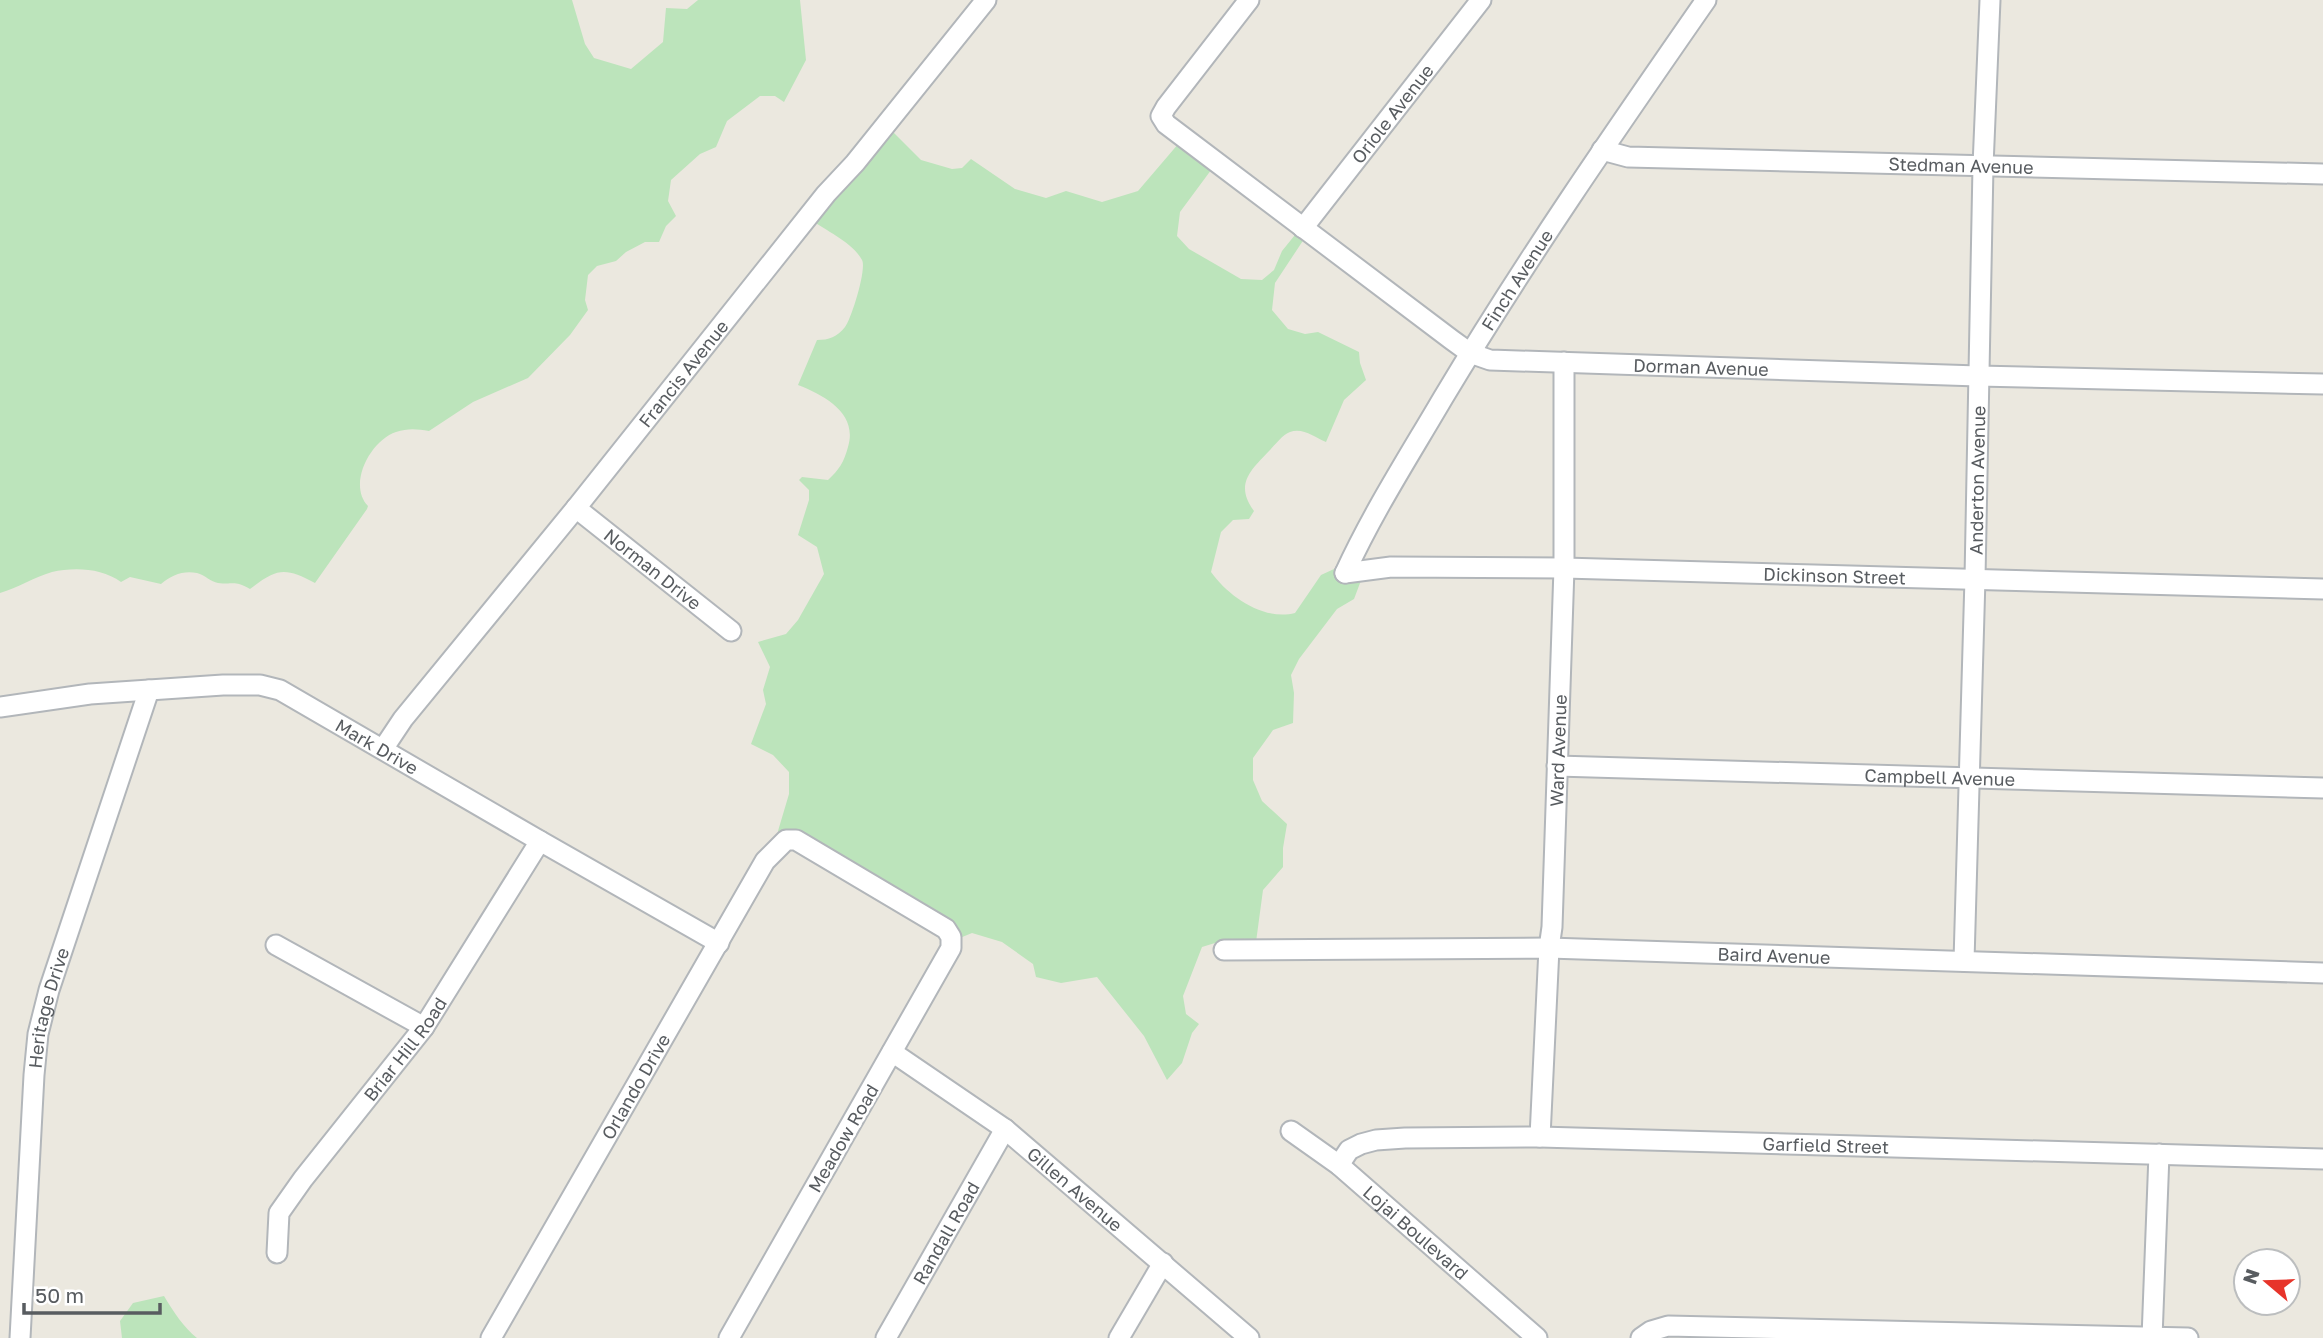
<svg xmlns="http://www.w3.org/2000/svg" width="2323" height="1338" font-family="'Golos Text',sans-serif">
	<rect width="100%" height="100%" fill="#ebe8df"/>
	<path fill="#bce4bb" d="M0 0H572L585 44 594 58 631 69 663 42 666 8 687 9 698 0H800L806 60 784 102 775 96H760L727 121 716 147 700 154 671 180 668 201 676 216 666 226 659 242H645L626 252 616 261 597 266 588 275 585 300 588 310 570 335 528 378 473 402 429 431C417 429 408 428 396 432 371 440 347 484 368 506L367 509 315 583C285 567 277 568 250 589 234 580 234 585 218 583 211 582 205 575 197 573 184 570 171 575 161 584L130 577 121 582C102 568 74 567 52 572 34 577 18 588 0 593Z
		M888 127 921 160 952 169 962 168 971 159 1015 189 1046 198 1066 191 1102 202 1138 191 1185 136 1217 162 1180 212 1177 236 1189 249 1241 279 1262 280 1274 270 1282 251 1303 225 1310 230 1275 283 1272 310 1288 329 1305 334 1318 332 1359 352 1360 363 1366 380 1344 400 1326 442C1315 437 1302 427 1290 432 1283 434 1275 445 1270 450 1251 470 1234 484 1254 511L1249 519 1233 520 1221 532 1211 572C1229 597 1264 621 1295 613L1321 575 1358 558 1368 562 1354 599 1337 609 1299 659 1291 675 1294 693 1293 723 1273 730 1253 758V780L1262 801 1287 824 1283 848V867L1263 890 1256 942 1215 943 1202 947 1183 996 1186 1014 1199 1024 1192 1033 1182 1063 1167 1080 1144 1036 1097 977 1061 983 1036 977 1033 964 1002 942 972 933 955 940 781 840 778 831 789 794V772L773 755 751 744 766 704 763 690 770 667 758 642 786 634 798 620 824 574 817 547 798 535 809 500V490L799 480 802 477 828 480C839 470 844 462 848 447 858 414 826 396 798 385L817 340C829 340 837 337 845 327 851 320 867 269 862 260 853 243 827 231 811 220Z
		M164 1296C173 1311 184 1328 197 1338H122L120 1321 133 1303Z"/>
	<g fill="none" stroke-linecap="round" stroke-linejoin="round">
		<g stroke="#b2b6ba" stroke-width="23">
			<g id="minor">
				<path id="s1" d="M1249 0 1166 107 1161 116 1166 124 1452 340 1470 353 1490 360 1978 376 2323 384"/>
				<path id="s2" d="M1602 150 1628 157 2323 174"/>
				<path id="s3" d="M1303 228 1481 0"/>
				<path id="s4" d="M576 508 731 631"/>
				<path id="s5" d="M1345 573 1391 567 1564 568 2323 589"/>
				<path id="s6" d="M1345 573C1373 512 1409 456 1443 398 1525 261 1615 131 1706 0"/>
				<path id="s7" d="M0 707 90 694 223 685H260L280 690 540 841 719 943"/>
				<path id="s8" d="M383 749 403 719 576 508 826 194 855 163 986 0"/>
				<path id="s9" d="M1557 766 2323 788"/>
				<path d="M276 945 424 1027"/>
				<path id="s10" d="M1224 950 1549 948 2323 973"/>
				<path id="s11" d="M1964 961 1975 578 1983 166 1990 0"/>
				<path id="s12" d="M892 1052 1005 1129 1249 1338"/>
				<path id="s13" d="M1291 1131 1339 1165 1537 1338"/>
				<path id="s14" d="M1540 1137 1549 948 1552 927 1564 568V362"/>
				<path id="s15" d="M1339 1165 1349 1150 1361 1144 1376 1140 1405 1138 1540 1137 2323 1159"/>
				<path id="s16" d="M277 1253 279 1213 303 1179 424 1027 540 841"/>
				<path id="s17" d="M20 1338 34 1075 38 1034 49 990 149 690"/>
				<path id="s18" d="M491 1338 765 861 786 840H796L946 929 951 937V948L729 1338"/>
				<path id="s19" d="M886 1338 1005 1129"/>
				<path d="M1119 1338 1163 1263"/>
				<path d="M1641 1338 1651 1331 1668 1326 2188 1338"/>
				<path d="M2152 1338 2159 1154"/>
			</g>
		</g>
		<use href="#minor" stroke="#fff" stroke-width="19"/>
	</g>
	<g text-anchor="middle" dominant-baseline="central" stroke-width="5" stroke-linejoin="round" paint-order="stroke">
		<g font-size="18" fill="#585c60" stroke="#fff">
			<text stroke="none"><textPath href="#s3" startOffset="145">Oriole Avenue</textPath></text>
			<text stroke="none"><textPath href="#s2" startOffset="360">Stedman Avenue</textPath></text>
			<text stroke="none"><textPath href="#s6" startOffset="340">Finch Avenue</textPath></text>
			<text stroke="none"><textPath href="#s1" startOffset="768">Dorman Avenue</textPath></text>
			<text stroke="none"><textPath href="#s8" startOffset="481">Francis Avenue</textPath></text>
			<text stroke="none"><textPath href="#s11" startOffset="481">Anderton Avenue</textPath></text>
			<text stroke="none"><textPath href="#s4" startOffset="98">Norman Drive</textPath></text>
			<text stroke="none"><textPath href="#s5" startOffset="490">Dickinson Street</textPath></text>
			<text stroke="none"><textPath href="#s7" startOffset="394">Mark Drive</textPath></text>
			<text stroke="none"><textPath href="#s14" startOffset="387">Ward Avenue</textPath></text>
			<text stroke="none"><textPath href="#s9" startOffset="383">Campbell Avenue</textPath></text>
			<text stroke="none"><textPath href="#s10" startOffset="550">Baird Avenue</textPath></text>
			<text stroke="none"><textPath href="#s17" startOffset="332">Heritage Drive</textPath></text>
			<text stroke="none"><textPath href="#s16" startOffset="247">Briar Hill Road</textPath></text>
			<text stroke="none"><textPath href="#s18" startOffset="290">Orlando Drive</textPath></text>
			<text transform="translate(843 1138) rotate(-60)">Meadow Road</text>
			<text stroke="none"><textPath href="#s15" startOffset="497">Garfield Street</textPath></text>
			<text stroke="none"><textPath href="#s12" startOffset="229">Gillen Avenue</textPath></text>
			<text stroke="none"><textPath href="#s13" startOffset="161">Lojai Boulevard</textPath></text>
			<text stroke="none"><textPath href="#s19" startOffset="121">Randall Road</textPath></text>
		</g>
	</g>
	<g transform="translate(2267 1282) rotate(289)"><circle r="33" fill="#ffffff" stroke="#bcbebf" stroke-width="2"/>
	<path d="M0-5L12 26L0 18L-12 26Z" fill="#e7342a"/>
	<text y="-10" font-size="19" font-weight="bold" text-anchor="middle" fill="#585c60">N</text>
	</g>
	<path d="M24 1303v10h136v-10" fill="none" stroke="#585c60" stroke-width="3.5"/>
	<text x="35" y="1303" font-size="21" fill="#585c60" stroke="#ffffff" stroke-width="5" paint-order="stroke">50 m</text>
</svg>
